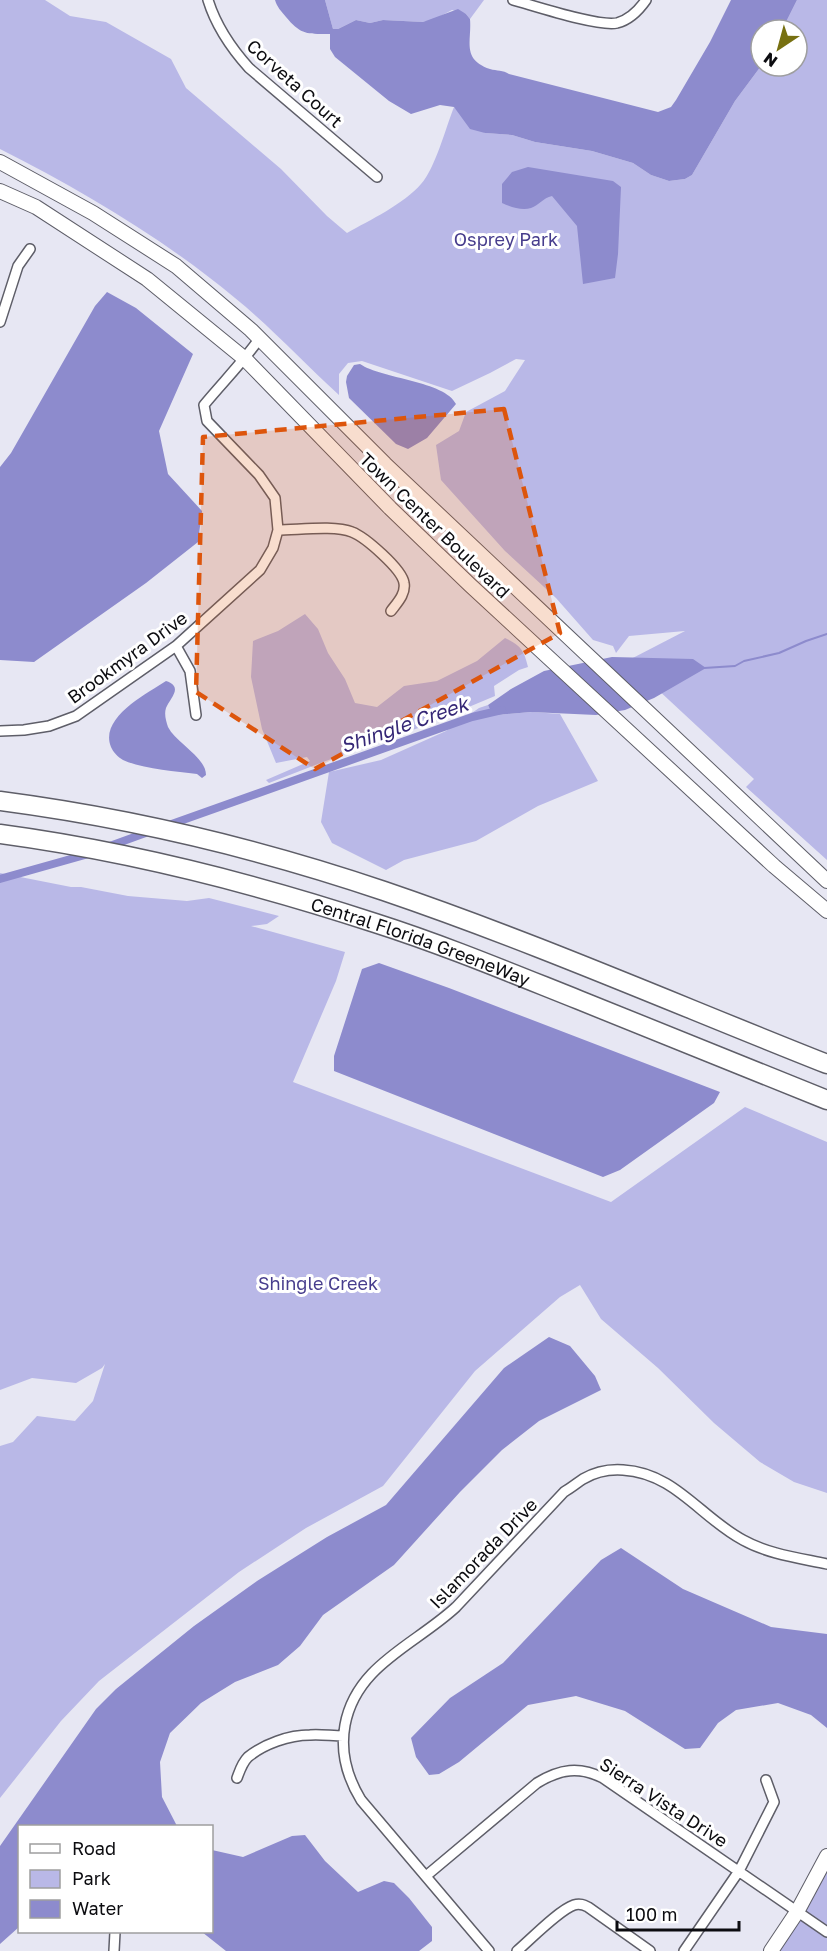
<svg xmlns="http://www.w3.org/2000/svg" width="827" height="1951" font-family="'Golos Text',sans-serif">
	<rect width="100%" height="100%" fill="#e7e7f3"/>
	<path fill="#b9b8e7" d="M0 0H45L70 16 106 22 171 59 186 88 281 169 327 216 347 233C370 220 404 204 421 184 435 169 446 127 454 107L485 133 512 135 535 142 592 151 633 163 651 175 669 181 685 179 692 175 735 101 761 66H797V30H782L797 0H827V860L746 787 754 779 627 661 685 631 629 636 616 653 613 646 593 640 556 598 505 551 441 480 436 445 459 431 466 412 505 391 525 360 516 359 490 373 452 391 362 361 348 363 339 374V395C304 363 272 328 235 298 164 239 83 191 0 149Z
		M325 0H484L470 19 466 14 452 10 433 20 423 22 383 20 370 23 356 20 338 29H333Z
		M305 614 318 629 328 653 345 679 355 703 377 707 404 686 437 681 477 661 505 638C521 646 524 650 528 667L519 670 494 686 495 696 421 727 323 762 269 783 266 780 310 761 307 757 276 763 262 729 251 677 253 641 278 631Z
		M488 705 491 712 496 715 532 712 560 714 598 781 538 806 476 841 404 860 386 870 332 843 321 822 329 772 381 760 446 731 479 708Z
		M0 873 71 887H81L128 896 187 901 209 898 279 916 267 924 251 926 345 952 336 981 293 1082 611 1202 745 1107 827 1142V1493L794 1482 760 1462 714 1423 658 1368 601 1319 580 1285 560 1297 475 1371 383 1486 306 1528 239 1572 99 1681 61 1721 0 1798V1446L13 1442 37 1416 75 1421 93 1401 105 1364 102 1368 76 1383 32 1378 0 1390Z
		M827 1856V1951H771Z"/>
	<path fill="#8d8bcd" d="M275 0H325L333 29H338L356 20 370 23 383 20 423 22 458 9 466 14 470 19C472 41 461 59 490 69 497 71 503 70 509 74L658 112 671 107 676 100 710 42 731 0H797L782 30H761V66L735 101 692 175 685 179 669 181 651 175 633 163 592 151 535 142 512 135 485 133 470 129 454 107 440 105 411 114 389 101 335 57 330 49V34C307 34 301 35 286 17 281 11 277 7 275 0Z
		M528 167 613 181 621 187 618 254 615 278 583 284 577 226 552 196C543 198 539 205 531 208 522 211 511 207 502 203V184L512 172Z
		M107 292 136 308 193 354 159 431 168 474 202 511 198 542 146 583 34 662 0 660V467L11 453 95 306Z
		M360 364C382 379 445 381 456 404L427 438 408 449 396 444 349 398 346 382 347 376 354 365Z
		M612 657 693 659 706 668 654 698 625 710 596 715 531 712 496 715 491 712 488 705 511 689 544 671Z
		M166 681C184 687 170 698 166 708 164 714 166 721 168 727 176 743 206 757 206 775L202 778 197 774C174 771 143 769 123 760 118 757 113 752 111 747 99 718 146 694 166 681Z
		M379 963 449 988 720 1092 714 1103 620 1170 603 1177 334 1071V1056L362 969Z
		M549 1337 570 1346 595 1376 601 1390 539 1421 502 1450 460 1492 394 1565 323 1615 300 1646 278 1665 235 1682 201 1703 170 1733 160 1762 162 1797 177 1826H20L19 1927 0 1944V1846L96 1709 116 1689 194 1626 257 1581 327 1537 386 1505 504 1368Z
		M621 1548 683 1589 771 1627 827 1634V1728L811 1715 778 1703 736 1710 718 1723 700 1748 685 1749 625 1711 576 1696 528 1705 459 1762 439 1774 429 1775 416 1757 411 1738 450 1698 503 1663 601 1560Z
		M305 1835 325 1861 358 1892 384 1881 394 1883 409 1898 432 1927V1941L419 1951H226L202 1932H212V1850L243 1857 292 1836Z"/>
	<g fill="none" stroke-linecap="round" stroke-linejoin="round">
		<path stroke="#8d8bcd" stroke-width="2" d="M704 668 735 666 744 661 779 653 806 641 827 634"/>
		<path stroke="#8d8bcd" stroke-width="8" d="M166 826 472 717 502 710
			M107 847 151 831
			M0 879 92 853"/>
		<g stroke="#5e5e68" stroke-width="12">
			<path id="street" d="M208 0C216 26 231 48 249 68L377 177
				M513 0C535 6 598 27 617 23 629 20 639 10 646 0
				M0 322 18 266 30 249
				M278 530C298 530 335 525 352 532 365 537 402 569 404 583 406 594 397 603 391 611
				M176 646 190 671 196 715
				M0 731 24 730 49 726 76 716 176 646 260 570 273 548 278 530 275 498 259 475 207 421 204 405C223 382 243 362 260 338
				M237 1778C240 1770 242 1763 248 1757 264 1744 289 1735 310 1735 320 1734 332 1736 343 1736
				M426 1876 537 1783C560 1769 579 1766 603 1778L827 1932
				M114 1951 115 1932
				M489 1951 361 1800C347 1777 340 1752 345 1725 356 1665 415 1645 456 1607L564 1492C571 1488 577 1483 583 1479 595 1472 609 1469 623 1470 675 1473 700 1517 743 1540 768 1554 799 1558 827 1564
				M517 1951C530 1940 559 1910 574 1905 580 1903 584 1905 588 1907L650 1951
				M684 1951 739 1871 774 1802 766 1780"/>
		</g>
		<g stroke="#5e5e68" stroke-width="16">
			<path id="secondary" d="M0 162 93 213 176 266 251 330 385 464 827 881
				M0 191 36 207 147 279 245 359 390 508 470 585 774 866 827 911
				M771 1951 797 1912 827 1856"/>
		</g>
		<g stroke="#5e5e68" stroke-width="21">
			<g id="highway">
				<path d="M0 801C130 818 260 849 384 891 534 942 680 1006 827 1064"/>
				<path id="s1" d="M0 834C127 851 253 883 375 923 444 945 511 973 579 1000 661 1033 744 1066 827 1100"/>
			</g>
		</g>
		<use href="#street" stroke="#fff" stroke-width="9"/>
		<use href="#secondary" stroke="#fff" stroke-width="14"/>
		<use href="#highway" stroke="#fff" stroke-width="18"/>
	</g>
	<path fill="#dd550c" fill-opacity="0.2" stroke="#dd550c" stroke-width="4.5" stroke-dasharray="12 8" stroke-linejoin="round" d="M504 409 560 633 315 769 196 692 203 437Z"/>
	<g text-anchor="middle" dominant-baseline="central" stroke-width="6" stroke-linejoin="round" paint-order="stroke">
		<g font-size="18" fill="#0c0c10" stroke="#fff">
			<text transform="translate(295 83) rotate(42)">Corveta Court</text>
			<text transform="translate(435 525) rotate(44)">Town Center Boulevard</text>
			<text transform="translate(127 657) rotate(-36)">Brookmyra Drive</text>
			<text stroke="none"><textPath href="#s1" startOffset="435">Central Florida GreeneWay</textPath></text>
			<text transform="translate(483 1553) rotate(-46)">Islamorada Drive</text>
			<text transform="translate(664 1802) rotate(33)">Sierra Vista Drive</text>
		</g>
		<g font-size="18" fill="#473d8d" stroke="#fff">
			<text x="506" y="239">Osprey Park</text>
			<text x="318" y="1283">Shingle Creek</text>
		</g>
		<g font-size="20" font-style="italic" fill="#352776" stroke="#fff">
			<text transform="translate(404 724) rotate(-19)">Shingle Creek</text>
		</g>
	</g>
	<rect x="18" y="1825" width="195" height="108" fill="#ffffff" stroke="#9e9e9f" stroke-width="1.5"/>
	<rect x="30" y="1844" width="30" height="9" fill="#ffffff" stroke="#9e9e9f" stroke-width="1.5"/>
	<text x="72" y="1855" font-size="18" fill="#0c0c10">Road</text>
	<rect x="30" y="1870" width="30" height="18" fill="#b9b8e7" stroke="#9e9e9f" stroke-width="1.5"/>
	<text x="72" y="1885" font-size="18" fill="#0c0c10">Park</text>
	<rect x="30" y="1900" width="30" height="18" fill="#8d8bcd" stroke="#9e9e9f" stroke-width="1.5"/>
	<text x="72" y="1915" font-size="18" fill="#0c0c10">Water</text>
	<g transform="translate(779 48) rotate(216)"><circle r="28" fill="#ffffff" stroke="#9e9e9f" stroke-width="1.5"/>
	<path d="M0-4.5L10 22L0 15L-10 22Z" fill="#777011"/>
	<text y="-9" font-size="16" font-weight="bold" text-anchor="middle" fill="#0c0c10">N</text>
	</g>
	<path d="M617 1921v9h122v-9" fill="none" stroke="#0c0c10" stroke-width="3"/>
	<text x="626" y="1921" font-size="18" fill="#0c0c10" stroke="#ffffff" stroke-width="4.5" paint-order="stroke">100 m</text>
</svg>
